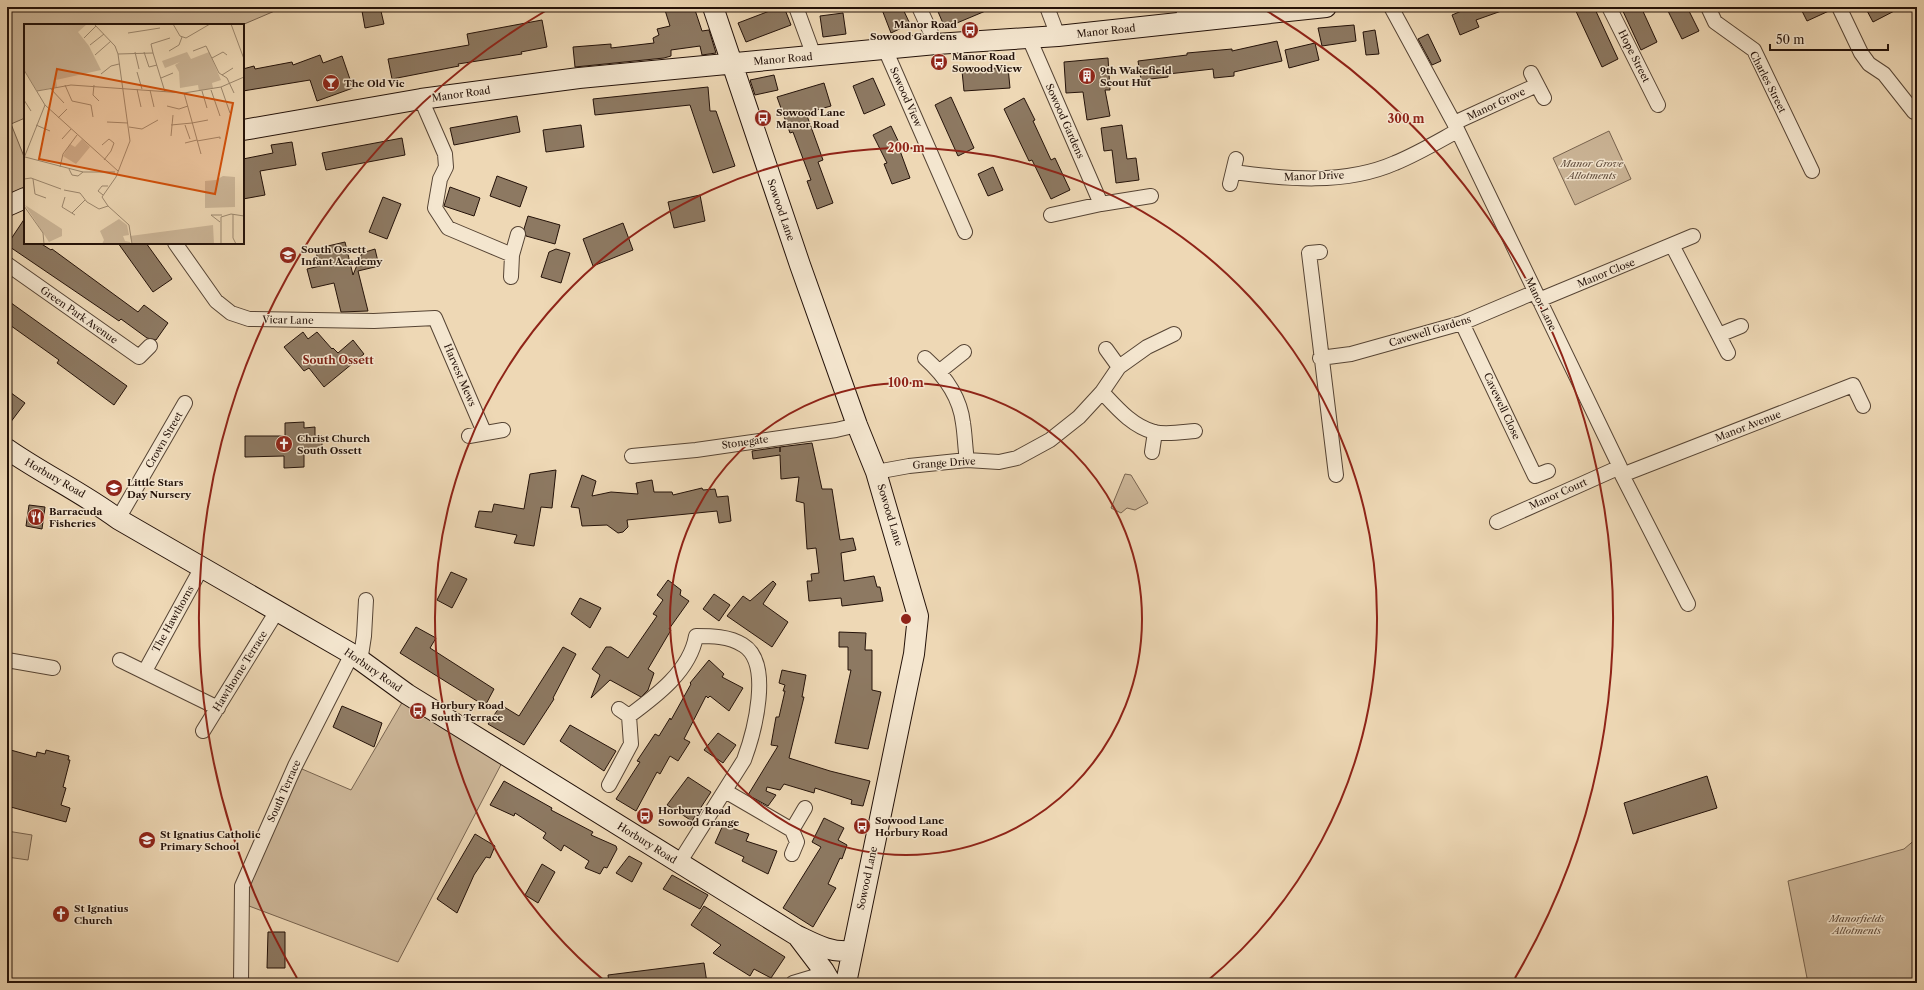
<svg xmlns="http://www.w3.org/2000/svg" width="1924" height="990" font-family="'Libre Caslon Text',serif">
	<rect width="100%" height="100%" fill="#eed8b5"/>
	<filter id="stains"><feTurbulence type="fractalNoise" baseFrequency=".005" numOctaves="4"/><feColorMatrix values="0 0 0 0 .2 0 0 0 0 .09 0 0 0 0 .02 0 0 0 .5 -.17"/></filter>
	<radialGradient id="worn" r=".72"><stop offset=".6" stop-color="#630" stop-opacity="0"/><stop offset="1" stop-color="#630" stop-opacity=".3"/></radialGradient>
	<path fill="#ccb698" stroke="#786450" d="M7 7H284L242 25H25V118L11 124 25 159V198L7 206Z
		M1609 131 1631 179 1575 205 1553 158Z
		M1125 474 1131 475 1148 503 1135 510 1127 508 1121 513 1111 508Z
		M407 694 506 755 398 962 241 903 295 766 351 790Z
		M7 831 32 835 28 860 7 857Z
		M1917 838V983H1808L1788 881 1904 849Z"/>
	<path fill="#8d7962" stroke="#241209" d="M368 7H380L384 24 365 28 362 11 369 10Z
		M664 7H694L702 31 709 30 716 53 702 55 700 46 671 50V56L664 58 575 67 573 47 611 44V48L654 43 653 38 659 35 657 29 670 26Z
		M780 7H784L791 25 746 42 738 23Z
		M881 7H902L910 24 891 33Z
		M936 7H995L945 28Z
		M1471 7H1506L1507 9 1476 20 1479 27 1460 35 1452 15Z
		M1574 7H1594L1618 59 1602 67Z
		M1621 7H1641L1657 42 1641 50Z
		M1666 7H1687L1699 31 1682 39Z
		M1800 7H1831V10L1807 21Z
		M1865 7H1902L1873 22Z
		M843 13 846 34 823 37 820 16Z
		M542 20 547 47 521 52 522 54 458 64 459 66 392 79 388 59 469 45 467 34Z
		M1354 25 1356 41 1322 46 1318 28Z
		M1375 30 1379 54 1366 55 1363 32Z
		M1428 34 1441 61 1432 65 1418 39Z
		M1277 41 1282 61 1234 72V76L1214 78 1213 69 1168 74V77L1141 80 1138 61 1187 55V53L1232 49V51Z
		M1315 43 1319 60 1289 68 1285 50Z
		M320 55 323 63 342 56 353 88 317 101 310 80 243 91V69L254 66 255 69 292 62 293 65Z
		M1108 58 1110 90H1105L1110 116 1087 120 1083 92 1066 93 1064 62Z
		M1008 67 1010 88 964 91 962 71Z
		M774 75 778 90 755 95 750 80Z
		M873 78 885 105 864 114 853 86Z
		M824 83 831 106 806 113 823 160 818 162 833 203 817 209 807 181 811 180 793 132 790 133 777 97Z
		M708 87 710 111H716L735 166 713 173 690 105 595 115 593 99Z
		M951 97 974 148 958 156 935 105Z
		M1024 98 1035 120 1033 121 1051 160 1055 158 1070 190 1051 199 1032 160 1029 161 1004 109Z
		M517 116 520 132 454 145 450 128Z
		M581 125 584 147 546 152 543 130Z
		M1122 125 1127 159 1136 158 1139 180 1116 183 1112 150 1104 151 1101 128Z
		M891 126 901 147 899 148 910 178 892 184 884 164 887 163 873 135Z
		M402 138 405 155 326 170 322 153Z
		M292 142 296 165 260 171 265 195 243 199V159L273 153 271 145Z
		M993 167 1003 190 988 196 978 174Z
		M497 176 527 187 520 207 490 196Z
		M450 187 480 198 474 216 444 206Z
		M700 195 705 221 674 228 668 202Z
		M383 197 401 204 387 239 369 232Z
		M528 216 560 225 555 244 526 236 524 229Z
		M25 218V243H40L51 250 52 249 138 312 144 305 168 323 156 340 147 338 121 319 119 321 7 245Z
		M623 223 633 250 593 266 583 239Z
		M345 242 353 275 362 253 375 249 379 266 358 271 368 311 341 312 334 283 312 288 307 269 320 266 315 249Z
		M118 243H146L172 279 153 292Z
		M556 249 570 253 561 283 541 277 549 252Z
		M7 300 127 386 114 405 57 363 59 360 7 323Z
		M303 332 308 339 317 332 332 349 333 348 338 353 353 340 364 354 324 387 309 368 304 371 284 347Z
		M7 390 25 403 7 427Z
		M304 422V428L315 427V436H322V453H304V467L284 468V456L245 457V436H285V423Z
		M812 443 822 489H832L840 540 853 538 856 550 841 553 844 581 874 576 877 587H880L883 601 842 606 841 598 809 601 807 581H812L811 574 819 573 816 548 807 549 804 503 796 501 799 477 781 479 780 455 753 459 752 451 780 447V452V447Z
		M556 470 552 508 541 507 534 546 514 543 517 535 475 527 479 511 492 512 494 504 524 509 530 474Z
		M582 475 596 481 592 496 611 492 638 494 636 483 652 480 654 492H672L673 495 702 488 703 490 715 489 717 497 728 496 731 521 719 523 717 511 627 520 628 527 623 532 618 533 607 525 582 526 579 508 571 507Z
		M29 505 45 507 42 529 26 526Z
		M451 572 467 579 452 608 437 600Z
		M668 580 681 590 680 595 689 601 669 629 671 630 648 669 654 673 648 690 641 697 610 680 591 698 600 675 592 669 606 647H611L628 658 657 616 653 614 663 600 657 595Z
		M773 581 776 584 763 604 788 622 772 647 727 616 743 596 750 601Z
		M714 594 730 605 719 621 703 609Z
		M580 598 601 608 590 628 571 614Z
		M416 627 436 638 430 648 494 689 485 706 400 653Z
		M839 632 866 633 865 650H872V690L881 692 868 749 835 743 851 670H848V647H839Z
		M563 647 576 654 553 698 554 699 524 745 488 724 501 705 519 716Z
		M709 660 724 674 722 677 743 688 729 711 710 696 708 698 706 696 684 739 690 742 678 761 670 756 660 774 657 772 636 811 616 799 640 762 637 761 655 734 659 736 670 718 671 720 691 684 690 683Z
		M782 670 806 675 802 697H804L789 758 830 771 870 781 863 806 851 804 852 800 815 788 814 793 784 784 780 790 767 787 766 791 776 795 768 806 748 795 778 746 771 745 776 717H779L785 691H783L785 685 779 683Z
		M342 706 382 723 374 747 333 727Z
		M570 725 616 751 604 771 560 741Z
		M718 733 736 745 723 763 704 750Z
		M7 749 36 757 37 752 45 754 46 750 69 756 68 760H70L63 787 66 788 61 805 70 808 66 822 7 806Z
		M1707 776 1717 808 1633 834 1624 803Z
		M688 777 711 792 692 821 667 805Z
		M504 781 552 808 551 810 593 832 591 835 616 846 617 849 607 868 604 867 600 874 585 868 589 861 564 845 561 851 543 838 546 833 515 813 514 816 490 805Z
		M824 818 844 828 838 840 847 845 842 859 840 858 828 884 836 888 813 927 783 908 821 847 812 842Z
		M723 825 749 834 746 841 777 851 768 874 742 861 744 857 715 843Z
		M475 834 495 846 490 858 486 857 474 875 457 913 437 899Z
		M629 856 642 863 632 882 616 873Z
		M542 864 555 872 538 903 525 895Z
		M672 875 708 895 700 909 663 889Z
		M704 906 785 957 771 978 754 969 750 976 713 953 721 945 691 925Z
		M268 932H285V968H267Z
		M704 963 707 983H609L608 975Z"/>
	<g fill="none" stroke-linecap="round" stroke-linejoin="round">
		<g stroke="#564434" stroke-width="16">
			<path id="street" d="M796 7 814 56
				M919 7 936 44
				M1047 7 1058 36
				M1182 7 1189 22
				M1391 7 1454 123 1620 467 1622 475 1688 604
				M1609 7 1658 105
				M1708 7 1715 22 1754 50 1812 171
				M1839 7 1861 53 1869 64 1884 74 1914 112
				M1029 38 1101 204
				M885 49 965 232
				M1531 73 1544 98
				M421 99 445 154 446 167 440 179 435 208 448 228 512 255
				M1454 123 1537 85
				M1233 172C1286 179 1345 185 1395 163 1417 154 1437 142 1457 131
				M1230 184 1236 159
				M1051 215 1101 204 1151 196
				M175 243 216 301 231 313 249 319 374 321 435 318 484 432
				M1672 245 1728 353
				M1320 252 1309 253 1336 475
				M7 264 139 357 150 346
				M511 277 512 255 518 234
				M1539 300 1693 236
				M1462 323 1535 476 1548 471
				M1719 335 1741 326
				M1106 349 1119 367
				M925 358C944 375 960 397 963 423 965 435 965 448 967 460
				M1320 358 1351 354 1462 323 1535 292
				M940 371 964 352
				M1102 392C1117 408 1132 426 1154 432 1166 435 1183 432 1195 431
				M469 436 503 430
				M1152 452 1155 432
				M632 456 696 450 836 430 857 425
				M876 472 909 466 967 460 999 462 1017 458 1050 440 1079 417 1102 392 1119 367 1147 347 1174 334
				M1622 475 1853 385 1863 406
				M118 519 185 403
				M1497 522 1620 467
				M7 660 53 668
				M120 660 218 708
				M360 662 364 636 366 600
				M145 671 202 567
				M629 716C656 696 690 671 696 636 711 636 729 636 743 645 773 663 754 733 744 760L679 863
				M203 731 277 611
				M609 785 631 744 629 716 619 709
				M725 791 792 830 805 808
				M792 830 797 842 792 854
				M241 983 242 886 295 766 352 654
				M793 983 813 977 824 971"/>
		</g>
		<g stroke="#241209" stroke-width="22">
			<path id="secondary" d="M713 7 800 265 857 425 876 472 918 616 914 654 846 983
				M243 130 421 99 579 78 936 44 1058 36 1326 7
				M7 206 25 198
				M7 449C43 474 83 493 118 519L352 654 407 694 796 935C815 944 830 953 851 951
				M799 938 824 971 831 983"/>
		</g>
		<use href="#street" stroke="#f4e6cf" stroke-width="14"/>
		<use href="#secondary" stroke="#f4e6cf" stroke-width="20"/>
	</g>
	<g fill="none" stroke="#8f2418" stroke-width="2">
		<circle cx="906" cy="619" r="236"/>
		<path d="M606 982A471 471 0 1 1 1206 982"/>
		<path d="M297 978A707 707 0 0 1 547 10M1265 10A707 707 0 0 1 1515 978"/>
	</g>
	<defs>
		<g id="bus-disc" transform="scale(0.9)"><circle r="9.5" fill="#8f2418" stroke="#f4e6cf"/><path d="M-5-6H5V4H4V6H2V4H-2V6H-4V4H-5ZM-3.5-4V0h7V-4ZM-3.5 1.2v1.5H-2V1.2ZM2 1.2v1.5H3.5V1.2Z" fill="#fff"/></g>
		<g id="building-disc" transform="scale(0.9)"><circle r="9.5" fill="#8f2418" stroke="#f4e6cf"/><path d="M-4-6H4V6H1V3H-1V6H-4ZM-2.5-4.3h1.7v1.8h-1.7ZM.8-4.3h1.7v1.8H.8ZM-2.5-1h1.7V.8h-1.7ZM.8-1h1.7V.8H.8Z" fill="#fff"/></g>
		<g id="bar-disc" transform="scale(0.9)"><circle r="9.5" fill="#8f2418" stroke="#f4e6cf"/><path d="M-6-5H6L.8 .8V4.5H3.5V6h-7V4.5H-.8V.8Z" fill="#fff"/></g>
		<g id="school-disc" transform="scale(0.9)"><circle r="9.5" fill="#8f2418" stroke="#f4e6cf"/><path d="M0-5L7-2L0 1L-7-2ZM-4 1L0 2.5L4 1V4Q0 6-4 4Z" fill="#fff"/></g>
		<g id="church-disc" transform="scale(0.9)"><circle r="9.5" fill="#8f2418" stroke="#f4e6cf"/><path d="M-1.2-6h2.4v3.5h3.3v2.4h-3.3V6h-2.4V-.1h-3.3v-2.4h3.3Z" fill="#fff"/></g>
		<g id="restaurant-disc" transform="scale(0.9)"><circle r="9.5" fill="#8f2418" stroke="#f4e6cf"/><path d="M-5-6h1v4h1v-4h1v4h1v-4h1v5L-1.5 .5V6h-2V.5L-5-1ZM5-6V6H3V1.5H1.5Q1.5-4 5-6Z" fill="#fff"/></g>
	</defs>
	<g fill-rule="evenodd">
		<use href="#bus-disc" x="970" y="30"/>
		<use href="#bus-disc" x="939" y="62"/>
		<use href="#building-disc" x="1087" y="76"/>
		<use href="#bar-disc" x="331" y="83"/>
		<use href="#bus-disc" x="763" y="118"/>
		<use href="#school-disc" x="288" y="255"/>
		<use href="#church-disc" x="284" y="444"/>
		<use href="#school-disc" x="114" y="488"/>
		<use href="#restaurant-disc" x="36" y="517"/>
		<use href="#bus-disc" x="418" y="711"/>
		<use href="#bus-disc" x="645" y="816"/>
		<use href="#bus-disc" x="862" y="826"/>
		<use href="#school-disc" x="147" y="840"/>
		<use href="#church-disc" x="61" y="914"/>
	</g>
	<g text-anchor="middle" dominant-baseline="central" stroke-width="3" stroke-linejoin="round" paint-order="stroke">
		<g font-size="10" font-weight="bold" fill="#241209" stroke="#f4e6cf" text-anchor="start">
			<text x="957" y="24" text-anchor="end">Manor Road<tspan x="957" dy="12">Sowood Gardens</tspan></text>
			<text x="952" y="56">Manor Road<tspan x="952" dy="12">Sowood View</tspan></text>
			<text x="1100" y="70">9th Wakefield<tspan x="1100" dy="12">Scout Hut</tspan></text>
			<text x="344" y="83">The Old Vic</text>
			<text x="776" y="112">Sowood Lane<tspan x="776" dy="12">Manor Road</tspan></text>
			<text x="301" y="249">South Ossett<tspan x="301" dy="12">Infant Academy</tspan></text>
			<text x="297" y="438">Christ Church<tspan x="297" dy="12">South Ossett</tspan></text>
			<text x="127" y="482">Little Stars<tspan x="127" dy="12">Day Nursery</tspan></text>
			<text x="49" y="511">Barracuda<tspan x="49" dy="12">Fisheries</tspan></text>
			<text x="431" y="705">Horbury Road<tspan x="431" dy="12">South Terrace</tspan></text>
			<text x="658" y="810">Horbury Road<tspan x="658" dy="12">Sowood Grange</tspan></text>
			<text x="875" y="820">Sowood Lane<tspan x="875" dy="12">Horbury Road</tspan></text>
			<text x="160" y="834">St Ignatius Catholic<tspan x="160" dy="12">Primary School</tspan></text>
			<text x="74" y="908">St Ignatius<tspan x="74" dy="12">Church</tspan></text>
		</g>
		<g font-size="10" fill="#241209" stroke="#f4e6cf">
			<text transform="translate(1106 31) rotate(-6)">Manor Road</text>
			<text transform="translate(1634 56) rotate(63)">Hope Street</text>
			<text transform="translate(783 59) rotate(-5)">Manor Road</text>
			<text transform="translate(1768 82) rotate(63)">Charles Street</text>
			<text transform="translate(461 94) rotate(-8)">Manor Road</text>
			<text transform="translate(906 97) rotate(66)">Sowood View</text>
			<text transform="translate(1496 104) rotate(-25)">Manor Grove</text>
			<text transform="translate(1065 121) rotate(66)">Sowood Gardens</text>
			<text transform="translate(1314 176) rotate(-2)">Manor Drive</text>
			<text transform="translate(781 210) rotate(71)">Sowood Lane</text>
			<text transform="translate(1606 273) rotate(-22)">Manor Close</text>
			<text transform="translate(1541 304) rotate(64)">Manor Lane</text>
			<text transform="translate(79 315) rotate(35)">Green Park Avenue</text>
			<text transform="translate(288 320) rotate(1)">Vicar Lane</text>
			<text transform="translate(1430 331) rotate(-17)">Cavewell Gardens</text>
			<text transform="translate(460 375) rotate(67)">Harvest Mews</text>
			<text transform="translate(1502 406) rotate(65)">Cavewell Close</text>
			<text transform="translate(1748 426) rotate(-21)">Manor Avenue</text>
			<text transform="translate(164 440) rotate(-60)">Crown Street</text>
			<text transform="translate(745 442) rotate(-8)">Stonegate</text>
			<text transform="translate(944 463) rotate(-4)">Grange Drive</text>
			<text transform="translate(55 478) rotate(30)">Horbury Road</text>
			<text transform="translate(1558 494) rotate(-24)">Manor Court</text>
			<text transform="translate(890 515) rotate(73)">Sowood Lane</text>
			<text transform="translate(173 619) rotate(-61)">The Hawthorns</text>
			<text transform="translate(373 670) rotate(35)">Horbury Road</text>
			<text transform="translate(240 671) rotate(-58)">Hawthorne Terrace</text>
			<text transform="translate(284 791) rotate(-66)">South Terrace</text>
			<text transform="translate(647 843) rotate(32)">Horbury Road</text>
			<text transform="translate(867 878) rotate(-78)">Sowood Lane</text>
		</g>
		<g font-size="10" font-style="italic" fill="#5f4b3b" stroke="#f4e6cf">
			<text x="1592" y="163">Manor Grove<tspan x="1592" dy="12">Allotments</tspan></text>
			<text x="1857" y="918">Manorfields<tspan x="1857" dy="12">Allotments</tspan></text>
		</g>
		<g font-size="11" font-weight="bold" fill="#7a1f14" stroke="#f4e6cf">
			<text x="338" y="360">South Ossett</text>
		</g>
	</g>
	<g transform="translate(24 24)">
		<rect width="220" height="220" fill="#eed8b5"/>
		<path d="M0 0H63L54 8 65 22 77 46 32 56 33 63 13 67 0 46ZM163 28 167 35 185 28 197 56 188 59 189 64 175 67 174 61 156 64 155 48 151 41 156 38 141 44 138 37ZM58 115 66 123 52 140 39 132 46 120 51 123ZM199 152 211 153V183L181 184V157L192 156ZM1 181 38 205V212L25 218ZM95 195 103 201 105 211 99 212 101 217 106 218V220H78L80 216 76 207ZM189 201 190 220H108L106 212Z" fill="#ccb698"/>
		<path fill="none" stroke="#9d8970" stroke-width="1" d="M70 0 91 22 94 30 106 117 92 153 78 173 84 182 105 201 108 220M149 0 156 12 162 14 186 0M207 0 220 35M104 9 136 4M60 14 72 2M66 21 80 10M145 27 155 21 158 13M169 27 182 22 195 49 203 54 210 69M111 28 115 45M120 28 125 43 133 41M129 29 127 20 146 14M94 30 129 29 141 68M71 31 87 17M188 34 199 28 203 31M0 46 21 81 94 147M113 48 118 65M77 50 87 42 95 40M198 51 209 44M137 54 149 49M41 61 48 77 67 81 69 93M70 61 69 71 75 77M197 63 206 89M26 64 40 79M113 65 117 83M126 66 130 83M187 66 196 92M13 67 47 61 160 69 197 63 220 53M178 67 183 84M160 69 177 130M0 76 7 87M143 82 155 85 164 82M34 94 43 85M83 98 104 99M168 99 184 96M12 101 26 107M147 101 168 99M161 101 166 115M105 103 118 105 134 96M147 112 149 91M38 115 47 105M173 117 196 113V115M161 119 173 116M78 121 85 115 90 119 87 127 80 136M1 133 59 148H91M0 134 21 81M36 143 39 130 53 111M45 145 48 151 54 152 59 148M0 155 7 154 37 165M9 155 11 170 22 174M40 166 56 169 63 178 75 185 84 182M79 171 74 167 78 162H84M41 173 38 183 51 191M0 182 19 209 20 220M48 189 61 176M209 190V214L212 220M196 198 187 191H198M197 220V193L207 190 220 192"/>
		<path fill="#d4520c" fill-opacity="0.15" stroke="#d4520c" stroke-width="2" d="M33 45 209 79 191 170 15 135Z"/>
		<rect width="220" height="220" fill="none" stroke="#241209" stroke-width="2"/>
	</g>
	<circle cx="906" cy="619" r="6" fill="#8f2418" stroke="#f4e6cf" stroke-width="2"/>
	<g font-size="12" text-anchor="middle" font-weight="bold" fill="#8f2418" stroke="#f4e6cf" stroke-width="3" stroke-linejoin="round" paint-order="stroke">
		<text x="1406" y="123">300 m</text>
		<text x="906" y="152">200 m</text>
		<text x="906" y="387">100 m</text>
	</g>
	<rect width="1924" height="990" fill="none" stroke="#eed8b5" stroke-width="24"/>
	<rect x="8" y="8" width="1908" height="974" fill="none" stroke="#241209" stroke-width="2"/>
	<rect x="12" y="12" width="1900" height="966" fill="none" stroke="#241209"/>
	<path d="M1770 44v6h118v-6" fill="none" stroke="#241209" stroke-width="2"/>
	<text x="1776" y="44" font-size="12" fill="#241209" stroke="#f4e6cf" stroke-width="3" paint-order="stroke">50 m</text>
	<rect width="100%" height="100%" filter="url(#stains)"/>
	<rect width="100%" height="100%" fill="url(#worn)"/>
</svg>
